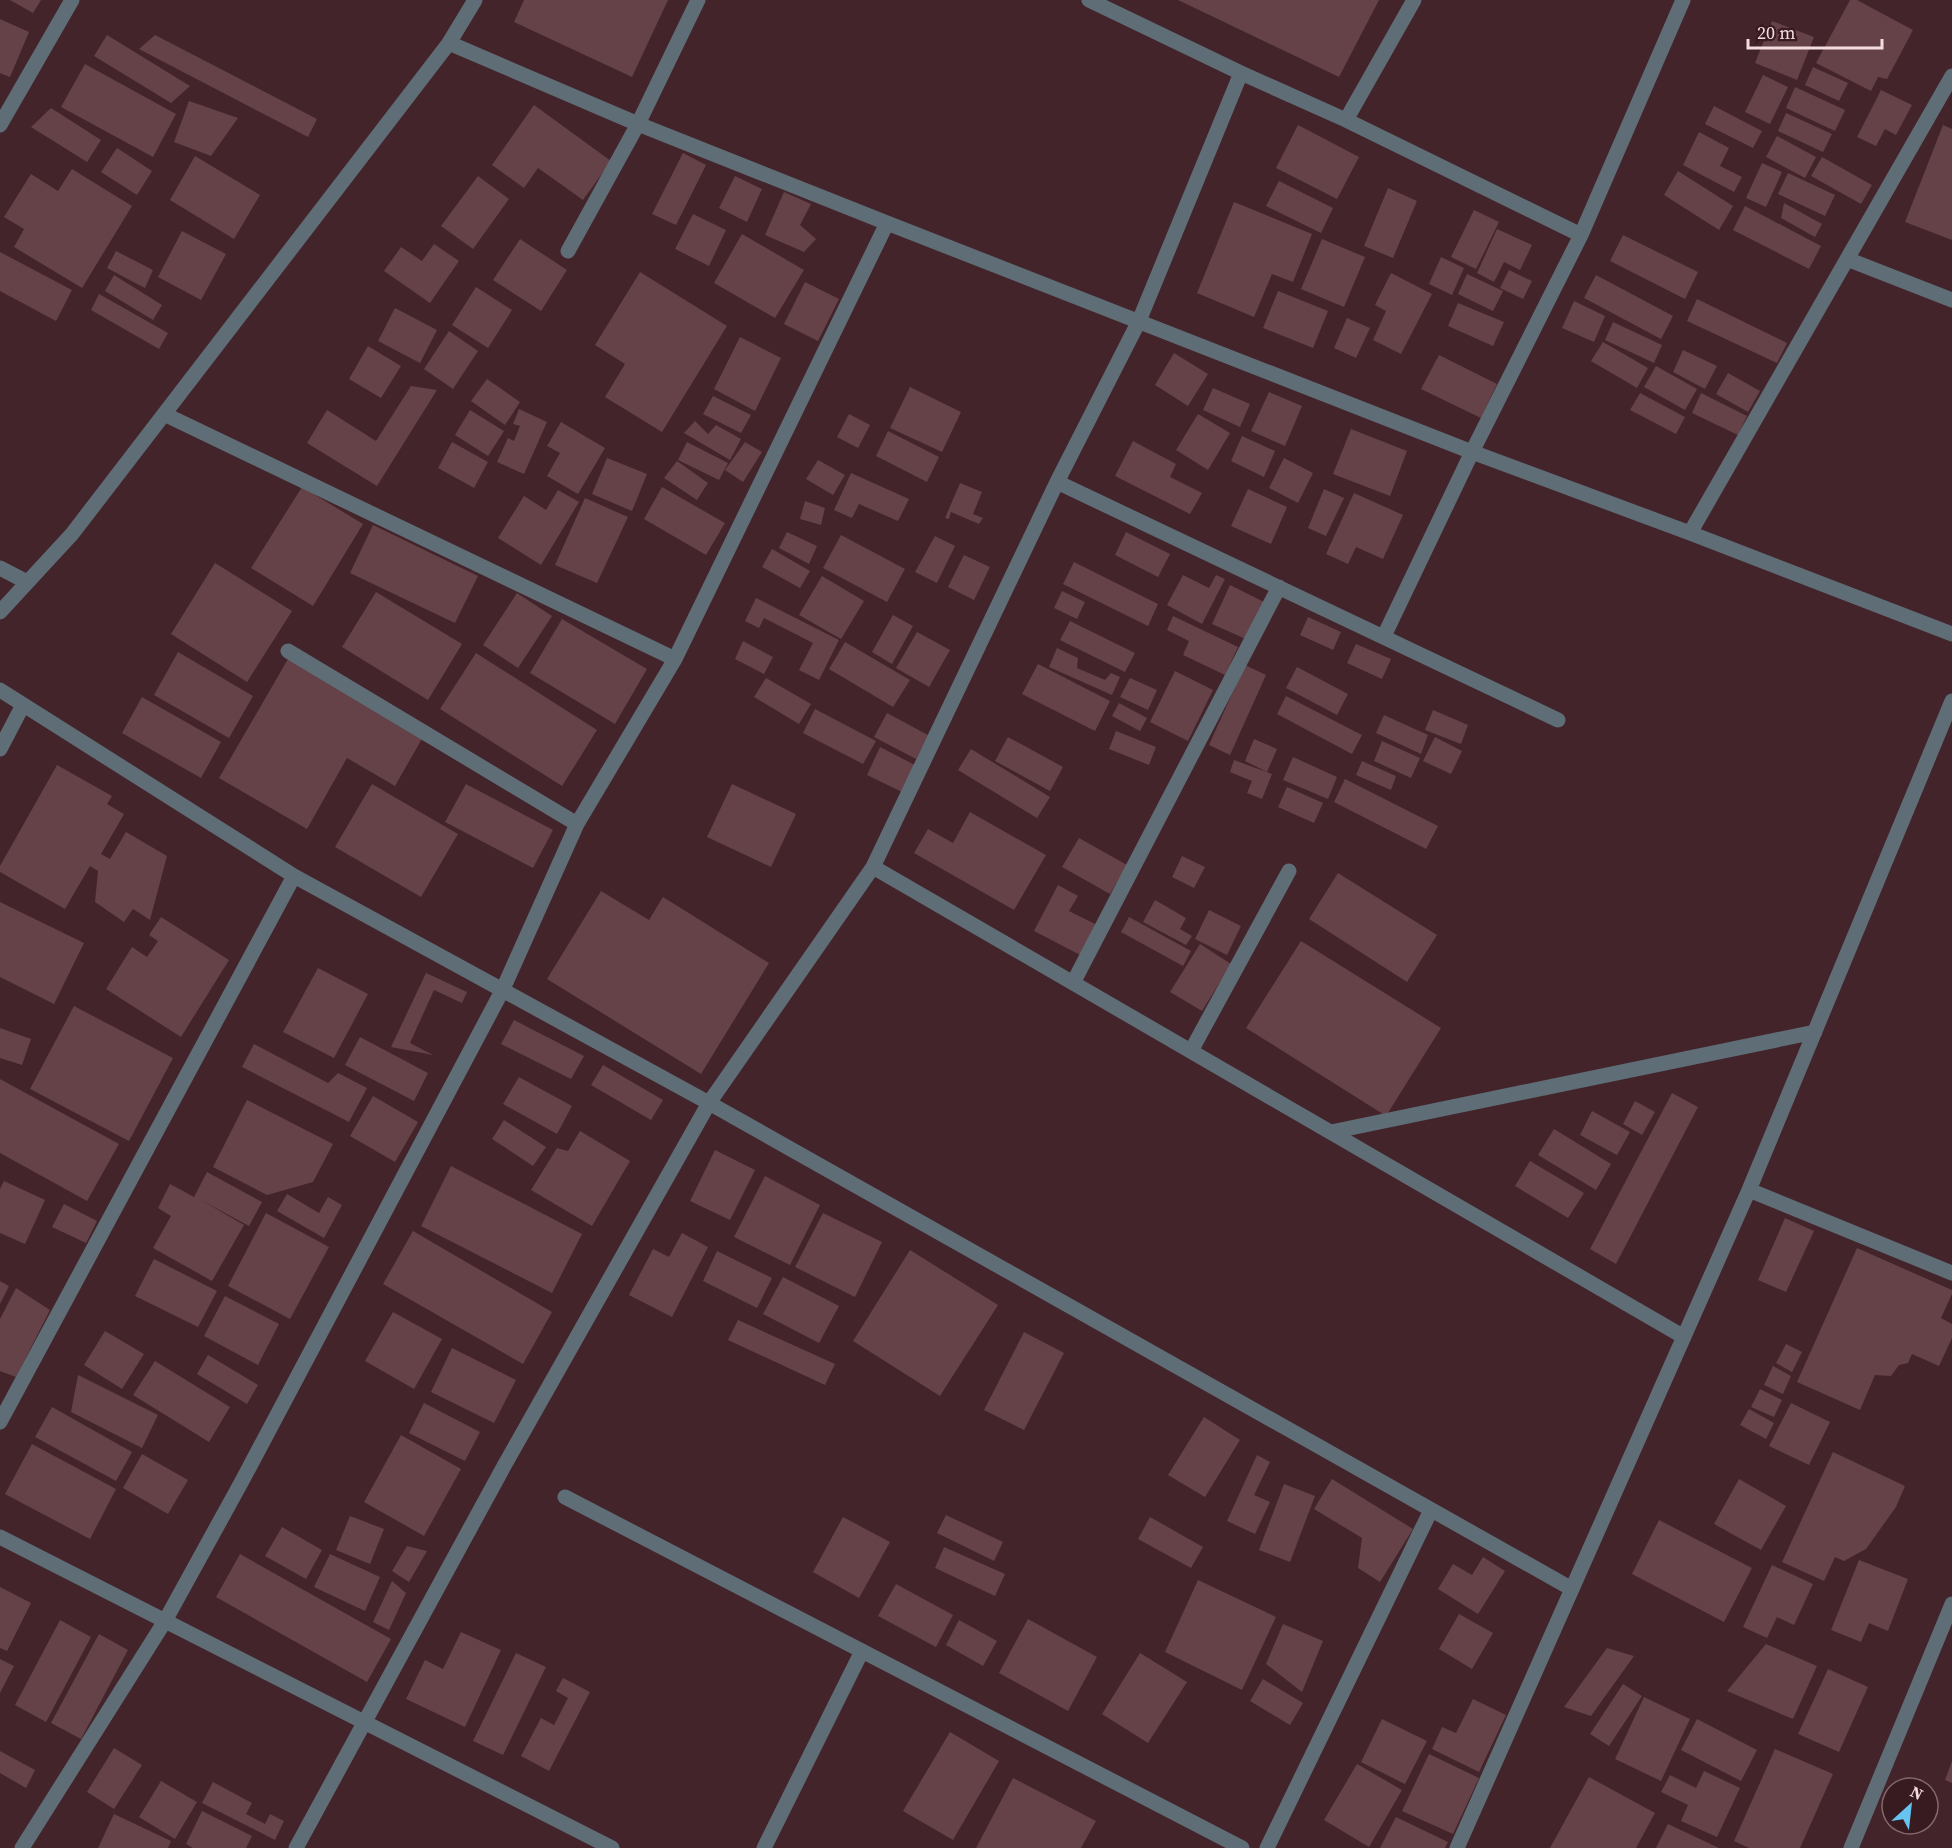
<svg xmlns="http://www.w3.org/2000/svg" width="1952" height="1848" font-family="'Source Serif 4',serif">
	<rect width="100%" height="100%" fill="#43242b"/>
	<path fill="#644248" d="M10 0H41L33 13Z
		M524 0H668L632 77 514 22Z
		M1178 0H1379L1339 77Z
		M1850 0H1857L1913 30 1887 79 1878 77 1871 91 1816 63Z
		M0 19 29 32 10 77 0 73Z
		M1772 21 1814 37 1797 80 1755 63Z
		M107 35 190 86 171 103 94 56Z
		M155 35 317 119 308 137 139 49Z
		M85 64 176 114 153 157 61 107Z
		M1813 67 1848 83 1839 101 1805 85Z
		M1763 75 1788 87 1770 124 1745 112Z
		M1795 87 1845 110 1835 131 1786 108Z
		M1881 90 1912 105 1896 135 1885 129 1876 146 1857 137Z
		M189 101 238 118 211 156 174 142Z
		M534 105 611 161 583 200 538 168 524 188 492 165Z
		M1714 106 1762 131 1753 148 1705 124Z
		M51 108 101 140 87 162 31 127Z
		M1786 113 1832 134 1823 152 1778 131Z
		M1298 125 1359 157 1337 199 1276 168Z
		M1943 125 1952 129V240L1905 222Z
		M1699 132 1729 148 1720 166 1742 177 1734 192 1683 165Z
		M1777 136 1816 157 1805 178 1766 157Z
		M117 148 152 171 137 195 101 172Z
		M683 153 706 165 676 225 652 214Z
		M195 156 260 195 234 239 170 200Z
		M1822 157 1872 185 1861 204 1811 176Z
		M1762 163 1782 172 1766 207 1746 198Z
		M72 169 132 206 82 288 14 247 24 229 4 217 31 174 58 191Z
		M1678 171 1733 206 1719 230 1664 195Z
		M1788 173 1835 195 1825 216 1778 194Z
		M478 176 509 199 473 249 441 226Z
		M735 176 762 189 747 222 719 208Z
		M1279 181 1333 208 1321 233 1266 206Z
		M1388 188 1417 201 1393 258 1364 246Z
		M784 192 811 204 800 225 816 239 804 252 765 235Z
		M1234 202 1312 234 1293 282 1272 274 1254 317 1197 293Z
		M1784 203 1822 224 1815 237 1781 218Z
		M1745 206 1821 246 1809 269 1733 230Z
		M1474 210 1499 222 1476 269 1451 257Z
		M693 214 726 230 709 266 675 249Z
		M1497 229 1532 245 1520 270 1504 262 1494 282 1477 273Z
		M182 231 226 254 201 300 158 277Z
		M742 234 804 270 775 318 714 283Z
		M1623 235 1698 272 1685 299 1610 261Z
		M520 239 567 270 541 311 493 280Z
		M1322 239 1365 257 1344 307 1301 289Z
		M434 244 459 261 430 303 384 271 401 247 422 261Z
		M116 251 153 270 145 288 107 268Z
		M0 252 72 290 56 321 0 291Z
		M1441 257 1464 268 1452 295 1429 284Z
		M1509 270 1532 281 1523 299 1500 288Z
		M640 272 727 326 662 432 605 397 625 364 595 345Z
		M1391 273 1432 294 1401 354 1373 340 1386 311 1375 305Z
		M1467 274 1503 291 1493 311 1458 294Z
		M114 275 162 305 153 320 105 291Z
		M1596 275 1673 316 1661 339 1584 298Z
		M805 282 839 299 818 341 784 324Z
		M476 287 512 310 488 348 452 325Z
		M1278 291 1328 311 1313 348 1263 328Z
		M99 294 168 333 159 349 91 310Z
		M1697 299 1787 343 1777 363 1687 321Z
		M1574 301 1605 316 1594 342 1562 328Z
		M1458 303 1504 322 1493 346 1448 326Z
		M395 308 437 330 420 363 378 341Z
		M1347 318 1370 328 1356 358 1334 348Z
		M1613 322 1662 345 1654 363 1605 340Z
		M449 331 478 351 453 389 424 369Z
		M740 337 781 358 755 411 714 389Z
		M1603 342 1648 368 1637 388 1591 361Z
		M368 346 401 366 381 398 349 379Z
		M1683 350 1717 366 1705 389 1673 372Z
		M1174 353 1208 374 1188 406 1155 385Z
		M1439 355 1497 384 1481 418 1421 389Z
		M1656 366 1697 389 1685 410 1644 387Z
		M1728 373 1760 391 1748 412 1716 394Z
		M487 379 520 402 505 425 471 401Z
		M411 386 437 390 377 486 307 443 327 410 376 441Z
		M910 387 961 412 942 452 890 428Z
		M1213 388 1250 404 1240 427 1203 410Z
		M1269 392 1302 406 1285 446 1251 431Z
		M1640 393 1685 417 1676 434 1630 410Z
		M1701 393 1747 416 1738 435 1692 413Z
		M713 396 751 415 741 433 703 414Z
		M519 409 547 422 524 474 497 462 508 438 514 441 520 426 513 424Z
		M470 410 504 431 488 456 455 435Z
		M849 414 870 425 858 448 837 437Z
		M1198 414 1230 433 1208 470 1176 450Z
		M695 421 708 434 716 425 741 439 730 460 684 433Z
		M561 422 605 448 578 494 547 476 560 453 547 446Z
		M1351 429 1407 451 1390 496 1333 474Z
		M888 431 939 457 927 482 876 456Z
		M1242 436 1275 451 1264 477 1231 461Z
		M1133 441 1176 464 1170 477 1202 493 1190 514 1115 476Z
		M452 442 488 462 474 488 438 468Z
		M687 442 728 463 719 480 678 460Z
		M745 442 762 452 743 482 725 470Z
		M607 458 647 474 632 511 592 494Z
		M1284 458 1313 473 1298 503 1269 488Z
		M818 460 845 475 833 495 806 479Z
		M677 461 708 483 697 500 664 478Z
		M851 473 909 499 898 521 859 504 852 518 834 510Z
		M960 483 982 492 973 514 983 518 979 524 951 512 949 519 945 518Z
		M302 487 363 524 313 606 251 568Z
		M662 487 725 523 706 555 644 519Z
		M1248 489 1287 507 1271 544 1231 526Z
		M1324 489 1344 498 1326 536 1308 528Z
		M558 490 579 502 541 565 498 538 524 496 546 510Z
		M1354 493 1403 515 1383 559 1356 547 1348 564 1326 554Z
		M585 498 628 517 597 583 555 565Z
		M805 501 825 508 821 525 800 519Z
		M373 525 478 576 455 623 350 573Z
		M787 532 817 546 809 564 779 548Z
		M1126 532 1170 554 1158 577 1115 555Z
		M841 535 905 569 887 602 823 568Z
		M935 536 955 546 937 583 915 572Z
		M772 549 810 571 800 588 762 567Z
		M964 555 990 567 974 600 948 587Z
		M1074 562 1158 604 1148 626 1063 584Z
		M215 563 292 611 247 682 171 634Z
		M1183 575 1209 588 1216 575 1225 579 1202 624 1167 605Z
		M822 576 864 601 841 639 799 615Z
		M1230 585 1266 603 1248 640 1212 624Z
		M1062 591 1085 602 1077 619 1054 608Z
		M376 592 462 644 428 700 342 647Z
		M517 593 552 616 518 668 483 645Z
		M756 598 839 640 819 680 799 670 813 643 764 618 759 628 745 621Z
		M893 615 913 626 892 664 872 652Z
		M1173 616 1238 647 1225 675 1183 655 1189 641 1167 630Z
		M1308 617 1341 632 1333 650 1300 635Z
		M562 619 647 669 615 724 530 673Z
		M1070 621 1135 653 1125 672 1060 640Z
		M917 632 950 650 929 687 896 668Z
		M743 641 773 657 764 674 735 659Z
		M845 642 910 680 893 707 829 669Z
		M1356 644 1391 659 1382 679 1347 663Z
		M1057 648 1078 658 1077 668 1105 680 1111 673 1120 677 1112 695 1049 667Z
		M178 652 253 696 229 738 154 695Z
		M476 653 597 730 562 786 440 709Z
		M288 659 423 737 395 786 347 758 307 829 219 778Z
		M1038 664 1110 701 1095 731 1022 694Z
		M1245 665 1266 675 1230 755 1209 745Z
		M1297 667 1348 694 1337 715 1286 688Z
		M1175 671 1213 690 1188 741 1150 722Z
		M766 678 811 704 799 724 754 697Z
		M1130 678 1157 690 1148 710 1120 697Z
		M1286 696 1362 735 1352 754 1277 714Z
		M142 697 221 742 201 778 122 733Z
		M1119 703 1147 718 1140 731 1112 716Z
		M815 709 876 741 863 764 803 733Z
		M1433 710 1468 725 1461 744 1425 730Z
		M887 713 928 735 916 759 874 737Z
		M1384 715 1428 735 1421 754 1376 733Z
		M1116 731 1156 747 1149 765 1109 749Z
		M1008 737 1063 767 1050 791 995 761Z
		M1435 737 1462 751 1451 774 1423 761Z
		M1254 739 1277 749 1267 772 1245 761Z
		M1382 741 1420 758 1411 778 1374 761Z
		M880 747 915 765 902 792 867 775Z
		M971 749 1050 797 1037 818 958 770Z
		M1293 757 1337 777 1328 799 1283 780Z
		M1234 760 1272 774 1262 799 1247 793 1252 781 1230 772Z
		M1362 761 1396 776 1391 790 1356 775Z
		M57 765 112 796 107 804 124 814 101 854 110 859 126 832 167 856 150 920 133 909 124 922 95 902 98 871 90 866 65 909 0 872V866Z
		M1345 779 1438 826 1426 849 1334 802Z
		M372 784 458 834 421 897 335 847Z
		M466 784 553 830 533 868 445 822Z
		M732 784 796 814 771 867 707 837Z
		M1287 787 1323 803 1314 823 1278 807Z
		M970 812 1046 855 1014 910 914 853 928 829 953 843Z
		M1079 838 1127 865 1110 894 1062 867Z
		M1182 856 1205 867 1194 888 1172 877Z
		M1338 873 1437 935 1407 982 1309 919Z
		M1058 885 1078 896 1069 911 1099 926 1082 956 1034 931Z
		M601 891 649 920 663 897 769 963 701 1074 547 979Z
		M1155 900 1186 918 1180 929 1192 936 1186 945 1143 922Z
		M0 902 84 943 54 1004 0 977Z
		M1209 910 1241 926 1227 955 1195 939Z
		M161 917 229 960 181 1037 106 989 132 947 147 957 158 941 149 935Z
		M1129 917 1191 951 1183 966 1121 932Z
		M1301 941 1441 1028 1386 1116 1246 1028Z
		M1200 944 1231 964 1202 1011 1170 992Z
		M318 968 368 994 334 1058 283 1032Z
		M426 973 467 992 462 1003 434 990 410 1043 433 1055 391 1047Z
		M74 1006 173 1058 129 1141 30 1089Z
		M514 1020 584 1056 571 1079 501 1044Z
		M0 1028 31 1039 22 1065 0 1058Z
		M360 1037 428 1073 414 1101 345 1065Z
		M254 1044 328 1083 338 1073 367 1088 349 1122 242 1067Z
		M603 1065 663 1100 651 1120 591 1085Z
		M519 1077 572 1106 557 1134 503 1104Z
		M0 1079 119 1144 87 1201 0 1153Z
		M1672 1093 1698 1107 1616 1264 1590 1249Z
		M373 1096 418 1122 395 1162 350 1136Z
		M247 1100 333 1144 313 1182 267 1195 213 1167Z
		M1635 1101 1655 1112 1642 1135 1623 1124Z
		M1592 1111 1630 1132 1617 1155 1580 1135Z
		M504 1120 546 1147 533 1166 492 1139Z
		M1554 1129 1611 1164 1596 1190 1538 1155Z
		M580 1131 630 1161 592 1226 531 1190 557 1148 568 1151Z
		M715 1150 755 1170 730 1220 690 1201Z
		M1530 1161 1584 1193 1568 1218 1515 1186Z
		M451 1166 582 1234 552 1293 421 1226Z
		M207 1172 262 1202 249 1226 201 1200 244 1225 212 1281 153 1248 171 1216 158 1208 170 1184 194 1197Z
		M765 1176 820 1205 790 1265 734 1237Z
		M4 1181 45 1200 25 1244 0 1233V1189Z
		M287 1194 319 1213 328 1197 342 1205 324 1238 277 1211Z
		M64 1204 97 1221 86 1243 52 1227Z
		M266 1213 329 1247 290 1319 228 1286Z
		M823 1213 882 1242 855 1297 795 1267Z
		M1785 1218 1814 1231 1786 1292 1758 1280Z
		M413 1231 552 1312 523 1364 383 1284Z
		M682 1233 708 1247 672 1317 629 1295 653 1249 669 1257Z
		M1857 1248 1952 1290V1294L1941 1318 1952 1324V1338L1939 1366 1912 1354 1908 1363 1899 1365 1891 1376 1875 1375 1860 1410 1797 1382Z
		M910 1250 998 1305 940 1396 853 1341Z
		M717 1251 772 1278 757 1308 703 1281Z
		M154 1259 217 1291 198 1327 135 1296Z
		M783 1277 839 1306 819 1343 763 1314Z
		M0 1281 9 1286 0 1304Z
		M16 1288 50 1310 16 1377 0 1371V1319Z
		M225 1296 279 1324 258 1365 204 1336Z
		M393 1312 442 1339 414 1389 365 1361Z
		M738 1320 835 1364 825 1385 728 1340Z
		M105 1331 144 1354 122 1389 84 1365Z
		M1024 1332 1064 1353 1024 1430 984 1410Z
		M1786 1344 1802 1352 1792 1372 1776 1363Z
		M452 1348 516 1380 494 1423 431 1392Z
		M208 1355 258 1385 247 1404 197 1374Z
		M155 1361 230 1407 209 1442 133 1395Z
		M1773 1366 1791 1376 1783 1394 1764 1385Z
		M78 1375 158 1415 142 1448 71 1412Z
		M1760 1389 1782 1400 1774 1417 1751 1407Z
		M424 1403 480 1432 465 1461 409 1433Z
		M1791 1403 1830 1422 1809 1465 1769 1446Z
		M52 1407 132 1452 116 1481 35 1437Z
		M1749 1409 1774 1423 1766 1439 1740 1425Z
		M1204 1417 1240 1440 1205 1497 1168 1475Z
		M401 1435 461 1469 424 1536 364 1502Z
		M32 1444 116 1489 90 1539 5 1494Z
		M1833 1452 1905 1486 1896 1507 1866 1549 1844 1561 1835 1557 1824 1581 1782 1562Z
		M142 1454 188 1480 168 1514 123 1488Z
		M1257 1455 1270 1462 1254 1495 1270 1502 1255 1534 1227 1521Z
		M1332 1479 1413 1529 1380 1582 1358 1568 1362 1538 1314 1509Z
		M1739 1479 1786 1506 1761 1550 1714 1524Z
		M1284 1484 1315 1496 1290 1562 1259 1550Z
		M946 1515 1003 1542 994 1561 937 1533Z
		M350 1516 384 1529 370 1564 336 1550Z
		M843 1517 890 1542 859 1598 813 1572Z
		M1150 1517 1203 1547 1191 1568 1138 1539Z
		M1659 1520 1752 1568 1724 1622 1632 1574Z
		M282 1527 322 1550 306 1579 265 1556Z
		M407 1546 427 1551 409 1582 392 1571Z
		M944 1547 1005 1574 995 1596 935 1568Z
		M240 1554 391 1639 367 1682 216 1597Z
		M330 1554 380 1577 365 1611 314 1587Z
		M1483 1557 1505 1571 1478 1614 1438 1589 1453 1564 1472 1575Z
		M1859 1560 1908 1579 1888 1631 1869 1623 1861 1642 1831 1630Z
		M1772 1565 1813 1584 1794 1625 1777 1617 1767 1638 1743 1627Z
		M1198 1580 1276 1617 1242 1690 1165 1652Z
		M392 1581 406 1593 389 1630 373 1622Z
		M896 1584 953 1615 936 1647 878 1616Z
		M0 1587 31 1603 7 1651 0 1648Z
		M1459 1614 1493 1633 1472 1669 1439 1649Z
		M1028 1619 1097 1657 1068 1711 999 1673Z
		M60 1620 91 1637 46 1722 15 1705Z
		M959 1620 997 1641 983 1666 946 1645Z
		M1283 1624 1323 1641 1302 1692 1266 1664Z
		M461 1632 501 1650 465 1727 406 1699 425 1660 443 1669Z
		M99 1634 128 1650 81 1739 51 1723Z
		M1766 1644 1817 1666 1793 1719 1727 1691Z
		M1607 1648 1634 1656 1591 1716 1564 1707Z
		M516 1653 546 1667 503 1755 473 1741Z
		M1140 1653 1187 1682 1148 1743 1102 1714Z
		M0 1659 14 1666 0 1693Z
		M1828 1669 1868 1687 1839 1752 1798 1734Z
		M563 1678 590 1692 549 1771 521 1756 541 1718 554 1725 568 1698 556 1691Z
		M1263 1679 1303 1703 1290 1725 1250 1701Z
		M1623 1684 1642 1696 1609 1746 1590 1734Z
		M1644 1697 1690 1719 1661 1781 1615 1759Z
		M1473 1699 1506 1715 1479 1772 1432 1749 1442 1727 1456 1733Z
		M1382 1719 1427 1741 1405 1784 1361 1762Z
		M1697 1719 1757 1750 1741 1781 1681 1750Z
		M950 1732 999 1761 953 1840 903 1811Z
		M114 1748 142 1765 114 1809 87 1792Z
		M1775 1749 1833 1774 1800 1848H1749L1734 1841Z
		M0 1751 35 1770 26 1788 0 1773Z
		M1429 1754 1479 1778 1453 1834 1402 1811Z
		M1952 1761V1783L1945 1780Z
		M1357 1764 1402 1790 1369 1847 1324 1820Z
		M1704 1771 1740 1788 1717 1837 1681 1821 1688 1805 1661 1792 1670 1775 1696 1788Z
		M1589 1777 1655 1813 1636 1848H1550Z
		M1013 1778 1096 1821 1081 1848H976Z
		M161 1781 197 1802 175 1839 139 1817Z
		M213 1782 252 1803 246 1814 265 1824 270 1814 284 1821 275 1840 202 1803Z
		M202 1811 252 1836 246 1848H193L186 1844Z
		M114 1814 171 1841 168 1848H98Z
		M1396 1817 1448 1842 1445 1848H1380Z
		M1668 1824 1719 1848H1656Z"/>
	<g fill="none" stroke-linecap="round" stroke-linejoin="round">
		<path stroke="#5f6e76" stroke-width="15" d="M1089 0 1241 73 1346 120 1581 235
			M449 43 638 124 887 223 1472 452 1690 533 1952 634
			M1241 73 1139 321 1057 482 873 867 1684 1337
			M1346 120 1414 0
			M0 125 72 0
			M568 251 638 124 698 0
			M1847 259 1952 300
			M164 414 675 659
			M1057 482 1558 720
			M1690 533 1952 76
			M0 568 27 582
			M0 612 72 534 449 43 475 0
			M1384 636 1472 452 1581 235 1683 0
			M288 651 577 824
			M0 690 294 876 709 1103 1572 1589
			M0 749 23 705
			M1073 983 1279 587
			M1191 1051 1289 871
			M1331 1132 1815 1032
			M1749 1190 1952 1273
			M0 1422 294 876
			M565 1497 1242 1848
			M0 1537 612 1848
			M22 1848 165 1621 242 1481 503 989 577 824 675 659 887 223
			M296 1848 504 1466 709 1103 873 867
			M764 1848 862 1651
			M1267 1848 1431 1510
			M1457 1848 1749 1190 1952 701
			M1851 1848 1952 1604"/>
	</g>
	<g transform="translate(1910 1806) rotate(27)"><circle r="28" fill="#381a21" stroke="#83686e" stroke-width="1.5"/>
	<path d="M0-4.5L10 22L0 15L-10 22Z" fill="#67c4f0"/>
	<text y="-9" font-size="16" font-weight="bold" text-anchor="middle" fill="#f3dde1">N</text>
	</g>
	<path d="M1748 39v9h134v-9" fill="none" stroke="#f3dde1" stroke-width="3"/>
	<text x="1757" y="39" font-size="18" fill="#f3dde1" stroke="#381a21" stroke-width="4.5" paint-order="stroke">20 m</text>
</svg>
